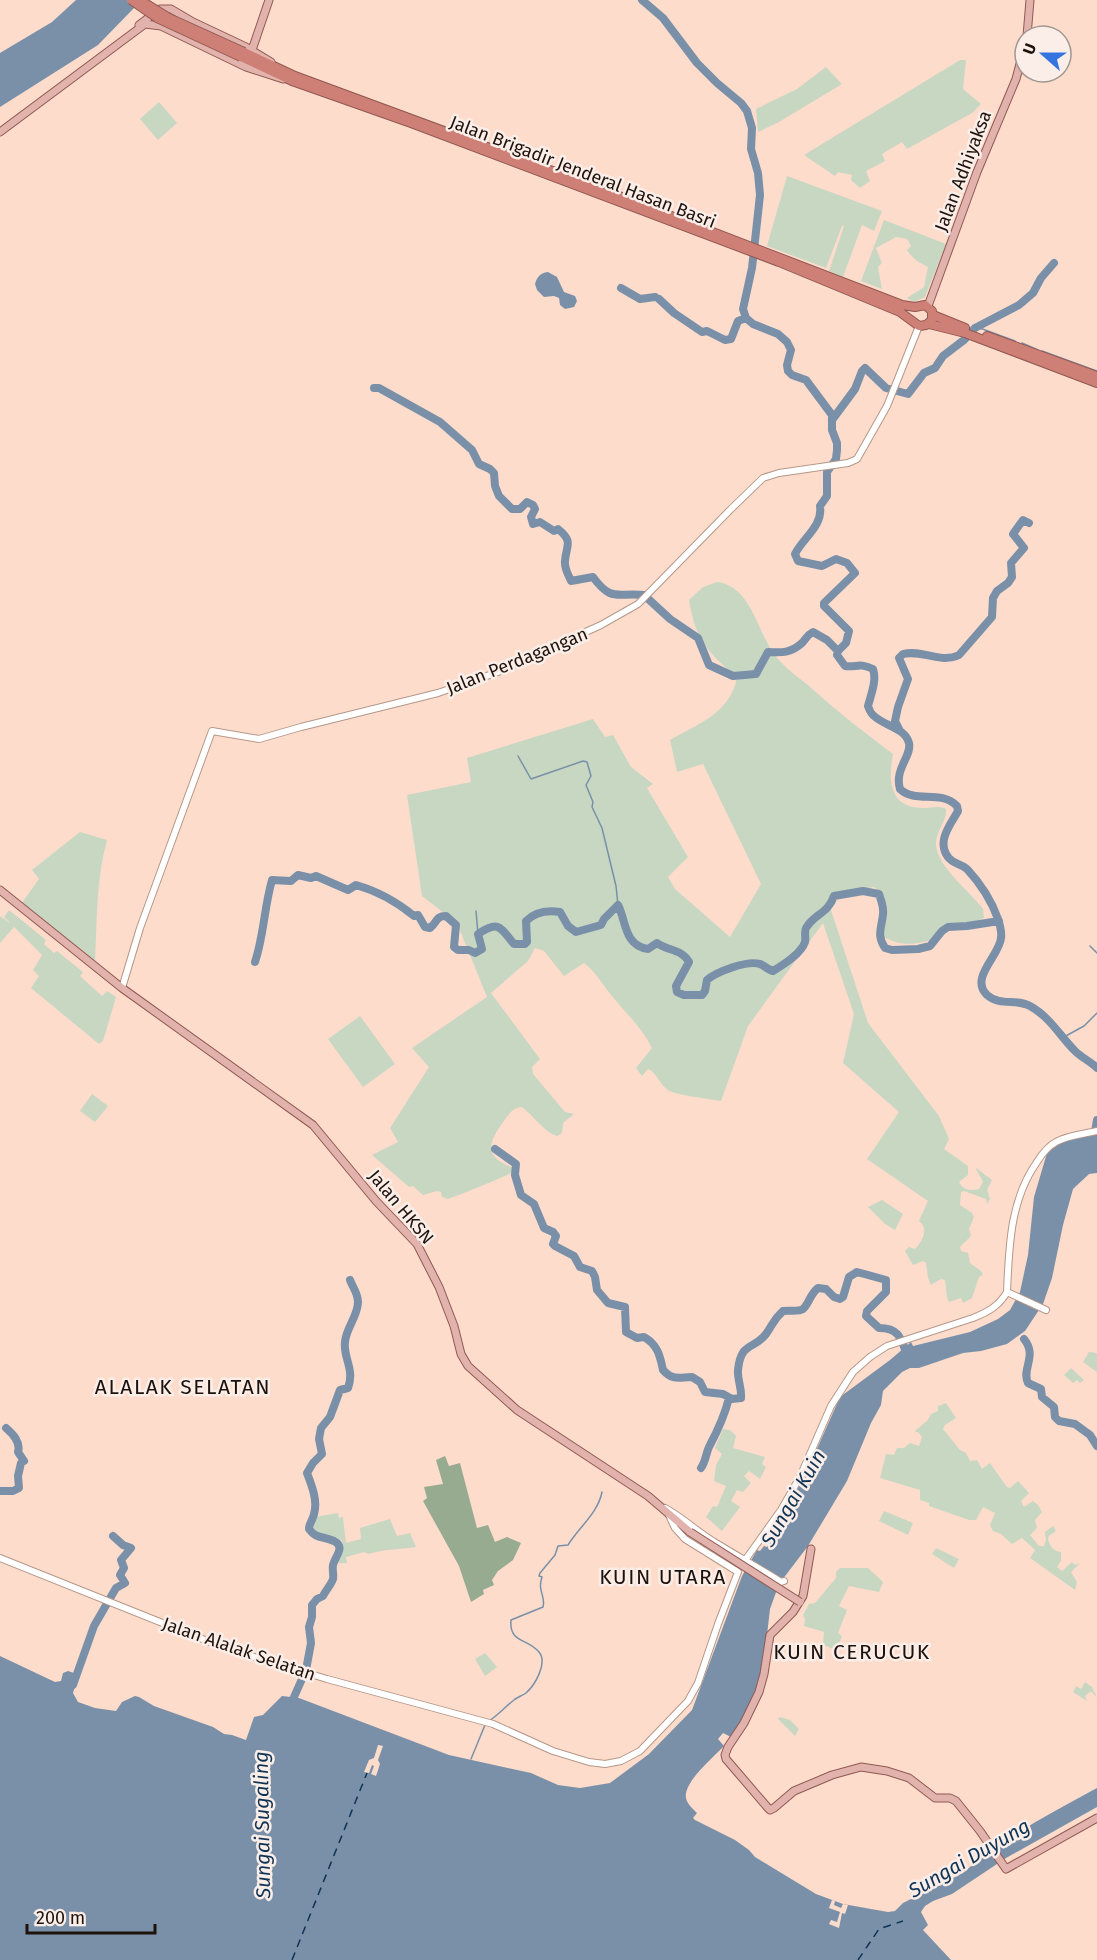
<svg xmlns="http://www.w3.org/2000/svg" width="1097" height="1960" font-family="'Fira Sans',sans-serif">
	<rect width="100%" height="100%" fill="#fddccc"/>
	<path fill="#c7d7c2" d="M960 60H966L963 89 981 104 972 113 907 149 902 142 882 154 885 161 866 171 870 181 860 188 851 180 852 175 838 172 835 176 804 155Z
		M826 67 842 84 779 122 758 132 756 109 797 89Z
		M159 102 177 123 158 140 140 119Z
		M787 176 882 211 874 231 862 225 843 277 829 271 844 226H842L826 268 767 246Z
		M884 220 946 244 925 297 914 302 907 298 924 287 928 267C918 262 913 259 907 250L911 246 907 239 896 237 876 248 882 263 878 267 882 289 861 281Z
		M717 582C751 586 757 631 774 654 783 666 796 676 808 685 835 710 864 732 893 754 888 780 889 808 923 808 931 808 939 805 946 809 947 822 935 832 936 845 938 868 970 891 983 909L984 918C963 928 947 915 931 940 914 945 901 946 884 937L882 929 885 898 874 887 834 893 828 901 868 1023 939 1116 949 1139 944 1149 968 1166V1175L959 1182C963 1190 971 1191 979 1189L983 1182 975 1167 992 1180 987 1190 990 1199 987 1204 986 1199 964 1191 961 1192 960 1205 972 1213 974 1217 969 1229 971 1236 960 1247 961 1251 968 1253 970 1263 981 1271 983 1275 979 1277 972 1298 963 1303 961 1298 949 1302 947 1297 945 1280 941 1279 931 1285 928 1278 926 1263 923 1261 913 1265 905 1251 909 1247 915 1249C923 1240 929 1229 919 1221L928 1201 867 1159 899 1112 843 1063 854 1014 823 923 748 1026 721 1101C711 1099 674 1095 668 1090 659 1084 658 1074 648 1069L642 1076 636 1068 652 1048C642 1028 625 1012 611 995 602 984 596 972 584 963L564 976 544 951 535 948 528 961 491 993 540 1059 532 1067 533 1074 565 1112 574 1114 563 1123 562 1133 557 1136C544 1132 533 1115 522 1107 512 1107 507 1117 501 1125 486 1146 487 1159 514 1168L515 1171C493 1182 471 1190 448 1199L442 1197 441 1192 437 1191 423 1195 413 1186 409 1187 372 1155 398 1142 390 1128 429 1067 412 1048 487 997 457 923 422 896 407 795 471 782 467 758 593 719 605 737 613 735 631 767 653 784 647 788 688 857 668 877 675 889 730 937 761 884 703 764 677 772 670 740C698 724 730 713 737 678 707 650 696 642 689 600L703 587Z
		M80 832 107 840C96 880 97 921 95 962L21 904 39 879 32 870Z
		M9 910 46 940 44 944 54 953 57 951 83 972 80 976 102 996 107 991 116 997 103 1041 99 1044 31 988 39 976 33 970 42 955 14 927 0 943V916L11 924 4 917Z
		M360 1016 395 1064 363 1087 328 1039Z
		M92 1094 108 1106 95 1122 80 1111Z
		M882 1200 903 1214 895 1230 885 1224 868 1207Z
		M1089 1352 1097 1353V1372L1083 1362Z
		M1071 1368 1084 1380 1080 1383 1077 1380 1073 1383 1064 1375Z
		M946 1403 956 1418 945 1425 943 1429 960 1450 966 1453 970 1461 977 1460 982 1469 990 1463 1007 1487 1010 1488 1018 1481 1029 1493 1021 1501 1024 1507 1033 1501 1038 1505 1042 1512 1035 1520 1037 1528 1030 1535 1039 1546H1044L1046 1540 1045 1532 1053 1526 1056 1531 1049 1536 1048 1539C1049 1545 1054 1552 1061 1552V1561L1057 1567 1062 1571 1072 1562 1075 1565 1080 1563 1071 1572 1077 1582 1075 1590 1030 1558 1035 1550 1022 1538 1012 1544 1001 1534 993 1531 990 1525 995 1513 983 1507 976 1520H969L929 1506V1503L920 1500V1490L880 1478 886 1454 894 1455 897 1448H904L910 1443 919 1446 922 1437 918 1432H915L916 1430 927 1421 931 1414 938 1411V1406Z
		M723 1429 730 1430 736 1436 733 1448 765 1457 762 1464 766 1467 760 1479 749 1471 744 1476 751 1483 743 1492 737 1490 731 1501 740 1507 722 1531 706 1517 713 1506 717 1507 726 1486 714 1481 716 1465 722 1454 715 1448Z
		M884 1511 913 1523 908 1535 879 1521Z
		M338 1513 339 1518 343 1517 346 1543 361 1539 360 1528 390 1519 397 1536 410 1533 416 1547C401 1549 380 1550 368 1554L364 1552 346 1557 347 1563H338L343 1550 342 1540C330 1536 315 1537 310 1525L315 1517Z
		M936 1548 959 1559 954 1568 932 1554Z
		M840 1568H868L883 1582 879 1592 849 1586 839 1606 847 1610 838 1633 842 1636 837 1650 823 1645 824 1632 804 1626 805 1619 803 1615 809 1604 815 1603 836 1578V1572Z
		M485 1653 497 1667 485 1676 475 1659Z
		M1085 1682 1092 1687 1097 1698 1091 1691 1085 1696 1087 1701 1073 1692 1076 1686 1081 1689Z
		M780 1717 790 1720 799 1729 795 1736 778 1719Z"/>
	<path fill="#97ab91" d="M445 1456 449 1466 460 1463 477 1528 488 1525 495 1542 507 1537 521 1543 513 1560 498 1571 492 1580 494 1585 483 1590 484 1594 471 1602 459 1566 423 1501 427 1498 424 1487 443 1484 436 1460Z"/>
	<path fill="#7a90a8" d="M76 0H150L134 8 98 45 0 107V53L52 22Z
		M548 272 557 277 564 292 575 296 577 301 574 307 565 309 560 305 559 298 554 296 544 297 537 290 535 284C537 277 540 273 548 272Z
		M1097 1134V1173L1089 1174 1073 1189 1063 1225 1052 1278 1043 1304 1025 1331 1007 1344 981 1351 963 1353 919 1368H910L902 1372 883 1391 881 1405 871 1423 847 1481 808 1546 779 1584 770 1609 762 1678 748 1711 731 1737 723 1733 718 1739 724 1746C714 1757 683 1782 686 1798 687 1804 693 1809 697 1813L693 1818 695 1820 735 1840 749 1850 755 1857 816 1894 843 1904 888 1912 895 1911 903 1903 963 1873C1002 1838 1051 1813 1097 1788V1807L1006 1858 952 1894 933 1901 925 1906 921 1912 928 1925 923 1930 951 1960H0V1656L55 1682 61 1681 63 1673 68 1671 74 1673 77 1680 73 1693 78 1702 95 1708 116 1711 122 1702 135 1696 139 1697 154 1706 213 1727 224 1734 232 1735 246 1740 254 1717 263 1715 282 1696 299 1698 449 1755 531 1773 558 1785 580 1788 610 1783 649 1754 692 1710 742 1576 757 1550 760 1551 764 1546 767 1547 774 1538 771 1536 778 1527 775 1524 804 1478 840 1397 890 1360 911 1342 913 1346 970 1332 998 1319 1010 1310 1020 1292 1028 1255 1034 1197 1047 1153 1063 1141Z"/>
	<path fill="#fddccc" d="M378 1745 383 1746 378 1760 380 1764 376 1776 371 1774 374 1766 372 1765 369 1773 364 1772 369 1760 374 1758Z
		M832 1900 835 1901 834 1905 841 1908 843 1904 848 1905 845 1914 842 1913 839 1928 829 1924 831 1920 837 1922 840 1912 829 1908Z"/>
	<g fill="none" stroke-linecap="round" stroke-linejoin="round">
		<path stroke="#7a90a8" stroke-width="1.5" d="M977 327 1015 341
			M1022 343 1038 350
			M1042 351 1097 371
			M518 756 531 779 583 761 587 762 591 776 586 785 593 802 592 807 602 828 616 886 618 905
			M476 911 478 934
			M1090 946 1097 953
			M1064 1037 1084 1026 1097 1013
			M489 1721C498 1715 505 1707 514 1700 517 1697 522 1696 526 1693 535 1685 548 1663 539 1652 527 1638 509 1643 511 1620L543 1607C546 1596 537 1591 542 1577L539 1576 540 1573 555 1555 558 1546 568 1545C579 1527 598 1513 602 1492
			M471 1759 485 1725"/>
		<path stroke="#7a90a8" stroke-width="8" d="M642 0 663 18 697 63 717 83 741 103 747 111 752 128 751 149 758 173 760 195 752 268 743 309 746 318 753 324 778 334 787 342 791 350 787 365 788 371 792 375 806 380 832 415V430L837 443V450L836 459 827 472V496L820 506C823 526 803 538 795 554L798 561 822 566 836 559 847 563 855 573 824 603V606L849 631 846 643 838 651
			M621 288 640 299 655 297
			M659 299 674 313 702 332 707 331 725 340 731 339 738 321 746 318
			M374 388H379L440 422 472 450 479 464 490 469 494 473 495 486 499 496 512 509H520L527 502 533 505 535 509 531 517 533 524 540 522 554 531 558 529C574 542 566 545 565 561 564 568 568 574 571 581L593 577C612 603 617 592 644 595L670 619 698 638 709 665 733 676 756 674 768 652C782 653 791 653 802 643 806 639 807 635 813 632L827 640 838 651
			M832 420 855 389 862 371 865 368 886 388 908 394 924 373 935 368 943 356 964 340 975 328 1019 305 1033 293 1041 278 1054 263
			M838 651 837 655 845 666C857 668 858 662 873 669 877 681 871 694 868 706 868 706 871 714 872 714 882 726 905 727 909 743 912 756 894 769 900 789 916 804 940 789 957 806L958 811C951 824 936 841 948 857 952 863 961 864 967 869 980 883 992 902 998 919 1000 925 1002 932 1001 938 1000 955 969 978 987 995 1001 1007 1016 998 1030 1006 1050 1017 1060 1036 1075 1051 1082 1058 1090 1061 1097 1068
			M900 731 895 721 898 707 908 679 899 658 903 654C922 649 940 664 959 655L992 617 993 598 997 591 1008 583 1012 577 1011 563 1024 548 1013 534 1023 520 1029 523
			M255 962C264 935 264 908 272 880L291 881 298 875 311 878 316 876 348 890 356 885C377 891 397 902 414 916L418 915 425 927 430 928C438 922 435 916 446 916L456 925 454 947 458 950H469L475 953 482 949 478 934C499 920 500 927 514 944H525L527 942 526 921C535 912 548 910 560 912L568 926 576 932 601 925 604 919 618 905C626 920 624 946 648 949L657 943C668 951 682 949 689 962L676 986 677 992 684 995H702L705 991 707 980C716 972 747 960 760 964 764 965 768 970 773 971 783 965 801 954 805 942 806 937 804 932 806 928 815 913 828 914 834 896L863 891 879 894C881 900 884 907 883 914 882 927 876 935 885 948L892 950 918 949 930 946 942 931 948 927 967 926 999 921
			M1094 1137 1097 1120
			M495 1149 516 1164 515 1175 521 1195 534 1204 544 1228 553 1232 556 1236 553 1244 555 1246 574 1256 580 1267 592 1271 595 1277 597 1290 608 1303 625 1307 626 1332 637 1338 644 1337C658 1345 660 1356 663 1370 673 1381 679 1377 692 1377L700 1382 705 1392 723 1394 732 1399 741 1398C742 1388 737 1379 738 1370 741 1341 754 1350 766 1334 773 1324 773 1320 783 1311 788 1310 799 1312 803 1309 809 1304 810 1294 818 1288L826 1289 834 1297 840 1299 843 1297 849 1277 857 1272 886 1280V1292L867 1311 866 1316 879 1328C899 1328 901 1338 907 1355
			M1024 1339C1038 1356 1021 1369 1028 1383L1041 1389 1042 1397 1054 1407 1055 1417 1059 1421 1075 1424 1090 1435 1097 1446
			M701 1468C706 1461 706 1452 710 1445 718 1430 725 1414 729 1398
			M0 1491H13L19 1488 18 1476 21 1463 24 1461 18 1452C21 1442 13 1434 6 1428
			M73 1685 94 1626 116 1588 125 1583 120 1575 124 1568 121 1560 131 1548 123 1545 113 1536
			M290 1706 306 1670 311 1643 309 1627 312 1617V1605L317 1599 323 1596C326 1590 331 1585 333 1579 334 1575 332 1570 333 1565 335 1556 346 1547 334 1541 323 1536 316 1539 309 1529 309 1523 313 1520 314 1514 318 1501 312 1486 307 1473L313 1463 322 1454 319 1439 321 1428 330 1417 340 1390 348 1388C355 1369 343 1358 345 1342 346 1328 358 1316 358 1302 358 1293 353 1288 350 1280"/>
		<path stroke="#0f3355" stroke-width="1.5" stroke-dasharray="8 6" stroke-linecap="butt" d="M292 1960 367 1773
			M858 1960 879 1929 903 1921"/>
		<g stroke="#b59888" stroke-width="8">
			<path id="secondary" d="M122 988 140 928 212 731 259 739 301 727 438 693 498 672 601 625 638 604 731 509 763 478 779 473 848 463 857 459 887 406 919 326
				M1007 1292 1046 1310
				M665 1508C685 1519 697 1532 716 1543 737 1556 759 1568 781 1582L784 1581
				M0 1558 225 1648 327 1679 493 1724 553 1751 589 1762 605 1764 621 1761 640 1751 688 1701 698 1683 718 1624 738 1572 685 1539 675 1528 669 1515
				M746 1559 781 1510 800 1477 831 1406 853 1372 870 1357 887 1346 973 1318C988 1312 999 1306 1007 1292 1009 1247 1010 1200 1037 1162 1042 1154 1048 1146 1056 1142 1068 1135 1084 1134 1097 1131"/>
		</g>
		<g stroke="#905951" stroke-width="9">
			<path id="primary" d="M139 25 160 9H171L193 22 246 47 271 62
				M1027 36 1030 0
				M252 50 269 0
				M0 132 145 24 161 26 246 67 283 79
				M928 306 977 172 1016 79 1025 45
				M0 890 122 988 313 1125 376 1201 417 1244 439 1287 454 1326 461 1354 468 1366 517 1410 648 1496 690 1532
				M811 1549 803 1596 793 1612 770 1635 764 1674 759 1692 744 1723 728 1747 725 1755 726 1759 768 1808 770 1810 774 1808 794 1791 832 1775 861 1767 887 1771 909 1778 935 1798H950L956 1801 980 1831 1006 1869 1097 1818"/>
		</g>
		<g stroke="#905951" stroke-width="10">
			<path id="highway" d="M241 57 292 81 411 123 779 262 900 312 919 326 926 325 932 320V311L925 305 915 307 902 305 884 298 601 189 295 76 244 52
				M933 315 965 328
				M929 324 965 333 1097 383
				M987 336 1097 376"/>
		</g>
		<use href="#secondary" stroke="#fff" stroke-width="6"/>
		<use href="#primary" stroke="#e2b2ad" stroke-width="7"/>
		<use href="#highway" stroke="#ce7f76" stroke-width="8"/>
		<g stroke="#905951" stroke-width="9" stroke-linecap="butt">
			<path id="primary-bridge" d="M690 1532 800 1602"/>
		</g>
		<g stroke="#905951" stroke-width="10" stroke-linecap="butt">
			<path id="highway-bridge" d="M131 0 157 18 241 57
				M140 0 169 18 244 52"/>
		</g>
		<use href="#primary-bridge" stroke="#e2b2ad" stroke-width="7"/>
		<use href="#highway-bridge" stroke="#ce7f76" stroke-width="8"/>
	</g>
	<g text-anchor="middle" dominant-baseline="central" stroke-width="5" stroke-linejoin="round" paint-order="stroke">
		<g font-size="18" fill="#1d120c" stroke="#fbeee8">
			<text transform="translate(963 171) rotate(-69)">Jalan Adhiyaksa</text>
			<text transform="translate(583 172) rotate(21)">Jalan Brigadir Jenderal Hasan Basri</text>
			<text transform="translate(517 661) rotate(-22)">Jalan Perdagangan</text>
			<text transform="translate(401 1207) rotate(50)">Jalan HKSN</text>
			<text transform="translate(239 1649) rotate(19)">Jalan Alalak Selatan</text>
		</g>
		<g font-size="20" font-style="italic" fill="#0f3355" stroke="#fbeee8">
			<text transform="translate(793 1498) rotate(-60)">Sungai Kuin</text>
			<text transform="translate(262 1825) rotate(-91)">Sungai Sugaling</text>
			<text transform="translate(969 1858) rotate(-30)">Sungai Duyung</text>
		</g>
		<g font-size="21" letter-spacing="1.5" fill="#1d120c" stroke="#fbeee8">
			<text x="183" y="1387">ALALAK SELATAN</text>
			<text x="663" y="1577">KUIN UTARA</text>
			<text x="852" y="1652">KUIN CERUCUK</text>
		</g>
	</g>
	<g transform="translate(1043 54) rotate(291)"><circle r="28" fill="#fbeee8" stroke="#a29690" stroke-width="1.5"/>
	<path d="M0-4.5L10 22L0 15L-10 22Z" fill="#3573e1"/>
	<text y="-9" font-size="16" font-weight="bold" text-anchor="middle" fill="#1d120c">U</text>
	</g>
	<path d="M27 1924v9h128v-9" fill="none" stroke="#1d120c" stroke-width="3"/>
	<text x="36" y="1924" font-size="18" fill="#1d120c" stroke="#fbeee8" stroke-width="4.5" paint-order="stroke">200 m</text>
</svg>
